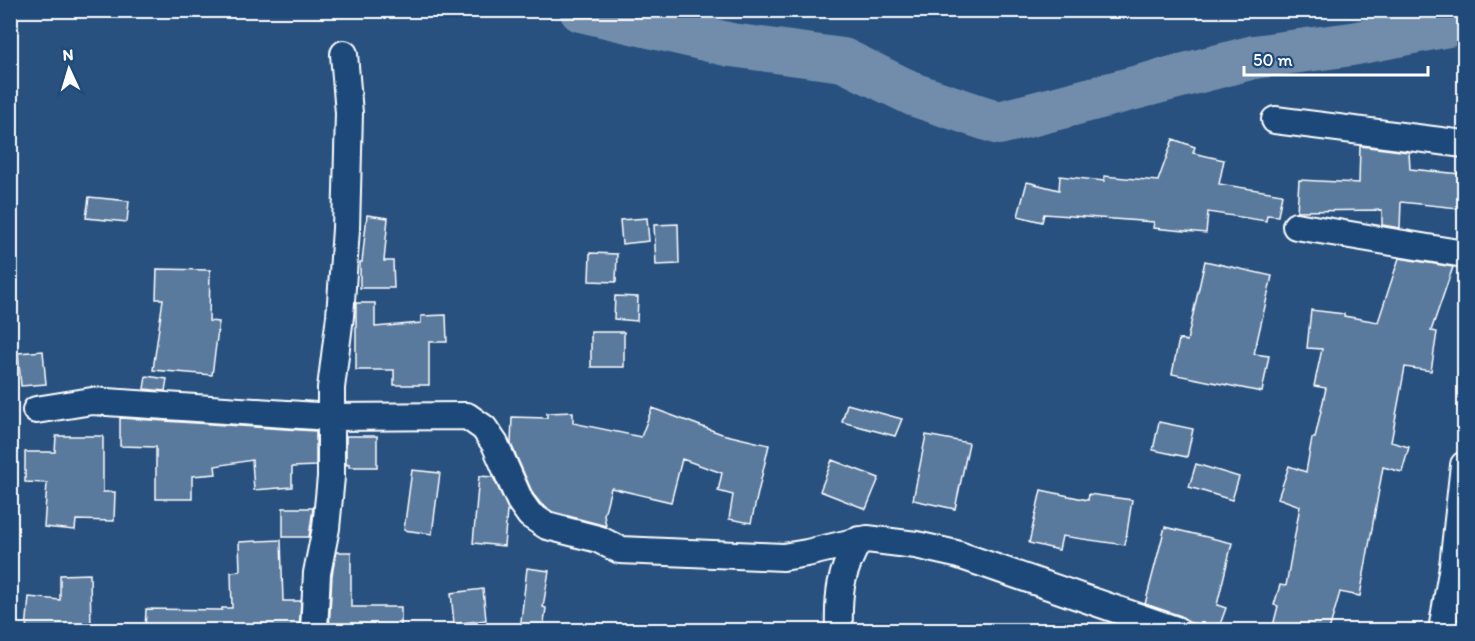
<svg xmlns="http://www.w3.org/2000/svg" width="1475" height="641" font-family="Itim,sans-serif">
	<rect width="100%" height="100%" fill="#28517f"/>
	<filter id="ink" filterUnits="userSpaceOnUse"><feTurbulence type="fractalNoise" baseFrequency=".0167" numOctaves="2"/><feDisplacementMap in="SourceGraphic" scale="12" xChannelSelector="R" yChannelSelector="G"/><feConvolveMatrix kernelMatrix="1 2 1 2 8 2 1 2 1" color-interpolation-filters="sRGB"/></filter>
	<g filter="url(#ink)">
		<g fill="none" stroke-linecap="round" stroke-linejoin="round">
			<path stroke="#718dab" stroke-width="44" d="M581 10 731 45 843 60 915 95 999 123 1254 57 1352 44 1464 22"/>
		</g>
		<path fill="#5a7a9d" stroke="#fff" stroke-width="1.5" d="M1173 139 1195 147 1193 153 1224 160 1219 184 1282 194 1278 216 1267 215 1266 221 1208 212 1206 233 1153 228 1154 222 1044 214 1042 222 1018 216 1027 182 1059 190 1060 176 1104 181V176L1158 181Z
			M1360 146 1409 152 1410 169 1461 174 1458 208 1401 202 1400 228 1382 225V210L1297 211 1299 180 1359 183Z
			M89 197 129 201 127 222 86 218Z
			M367 215 388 218 384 261H393L394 288H360V262H362Z
			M647 218 649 241 622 244 620 220Z
			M678 224 679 264 656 265 654 225Z
			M590 253 617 254 616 282 589 281Z
			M1399 258 1453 267 1431 331 1437 332 1431 371 1405 367 1391 442 1409 447 1402 472 1383 467 1360 596 1340 592 1329 630H1272L1278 606 1274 605 1280 585 1286 586 1300 506 1278 498 1289 466 1306 472 1312 438H1315L1326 388 1314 386 1322 349 1307 348 1311 310 1344 314V316L1378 322Z
			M1205 261 1272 276 1254 354 1269 356 1262 392 1172 374 1179 339 1187 341Z
			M157 269 210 270 209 321 219 322 212 375 153 370 163 299H156Z
			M615 296 638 297 637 321 614 319Z
			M356 303H375V327L421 323V316L446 315 447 342H429V385H394V370H356Z
			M591 332H624V367H591Z
			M43 351 46 384 21 386 18 353Z
			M146 376 167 379 165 391 144 389Z
			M847 404 902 419 895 436 842 422Z
			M652 408 722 434 769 445 751 523 729 519 733 495 718 491 722 473 682 459 671 502 611 488 604 515 606 526 553 512 541 504 533 494 511 444 512 417 547 418V413L573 412V423L641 437Z
			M120 418 316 431V466L292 467V487L254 490 252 460 215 466 216 474 192 476V499H156V447L120 446Z
			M1159 422 1193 429 1187 457 1153 450Z
			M926 435 969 443 955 509 913 500Z
			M56 436H103V492H115L114 521 76 520 75 530 44 527 47 483 25 482V452H55Z
			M346 436H377V467H349V464L346 465Z
			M832 460 879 478 866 509 820 491Z
			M1196 464 1239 477 1232 500 1189 487Z
			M412 470 440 473 432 534 404 530Z
			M479 476 493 477 509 511H507L504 546 473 543Z
			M1041 490 1088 500 1089 494 1132 500 1125 545 1062 536 1059 550 1029 543Z
			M283 508H313L309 537H283Z
			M1165 527 1232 543 1217 605 1226 608 1218 630 1188 622 1181 616 1145 604Z
			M281 540 283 601H301L299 630 200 629V630H145L146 609 222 610V608H232L231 572 240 571 239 542Z
			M336 552H351V607H401V630H329L332 575Z
			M527 568 549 571 543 607 546 608 543 630H520Z
			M90 574 91 630H26L29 597 60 600V575Z
			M483 589 486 620 454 624 451 593Z"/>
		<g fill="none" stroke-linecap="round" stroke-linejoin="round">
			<g stroke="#fff" stroke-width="30">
				<path id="minor" d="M1275 120 1464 144
					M1296 226 1464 254
					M36 410 92 401 331 417 467 416 484 428 495 444 520 501 530 515 547 526 598 539 620 550 783 557 807 553 867 539 916 545 956 554 1176 630
					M314 630 317 573 326 528 331 477V388L340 316 346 229 349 113 344 54
					M839 630C838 593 840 573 859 540
					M1442 630 1453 566 1464 465"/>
			</g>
			<use href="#minor" stroke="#1f4a7a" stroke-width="26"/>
		</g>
	</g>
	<rect width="1475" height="641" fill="none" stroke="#1f4a7a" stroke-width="36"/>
	<rect x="18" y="18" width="1439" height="605" fill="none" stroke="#fff" stroke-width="2" filter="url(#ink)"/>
	<g transform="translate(69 69) rotate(356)" stroke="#1f4a7a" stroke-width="4.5" paint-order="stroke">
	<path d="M0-4.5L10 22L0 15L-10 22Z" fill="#ffffff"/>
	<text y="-9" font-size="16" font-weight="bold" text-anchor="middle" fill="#ffffff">N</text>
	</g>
	<path d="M1244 66v9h184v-9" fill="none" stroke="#ffffff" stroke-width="3"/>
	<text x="1253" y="66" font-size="18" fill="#ffffff" stroke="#1f4a7a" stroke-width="4.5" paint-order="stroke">50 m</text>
</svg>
